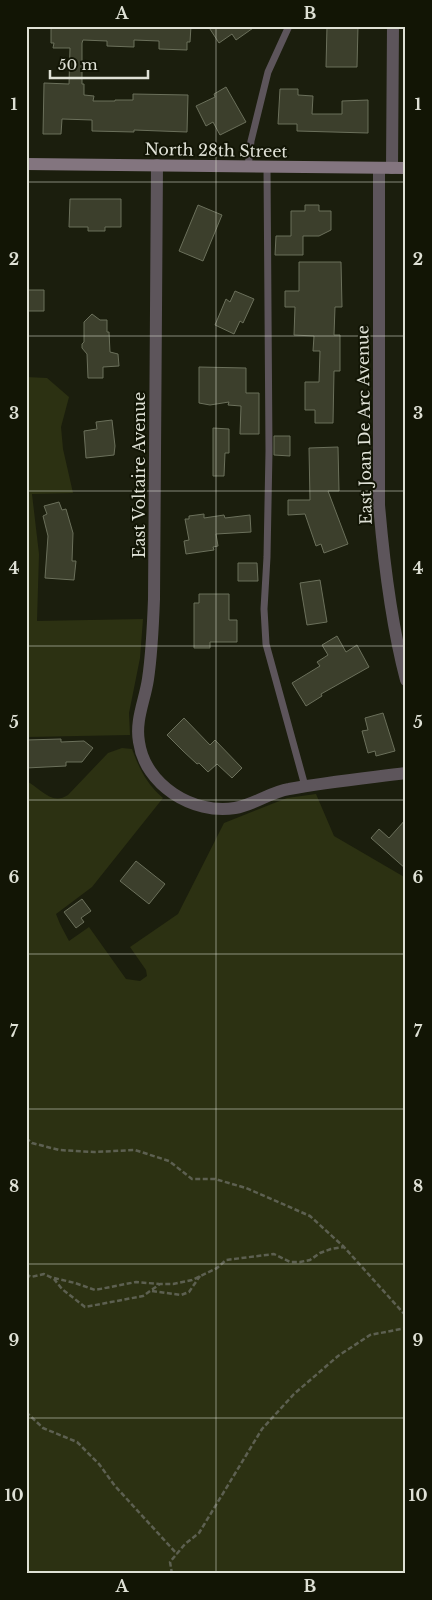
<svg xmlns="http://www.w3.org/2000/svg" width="432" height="1600" font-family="'Libre Baskerville',serif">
	<rect width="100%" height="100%" fill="#1b1e0d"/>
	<path fill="#2c3112" d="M26 377 47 378 69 397 61 427 63 449 73 493 32 494 39 554 37 621 143 619 140 658 129 713 130 735 26 737Z
		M122 748 132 749C140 770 146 783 163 798L92 887 56 914 60 924 69 941 89 927 126 979 140 981 147 976 146 970 130 947 178 914 224 823 287 798 316 794 334 836 406 878V1574H26V781C41 788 51 806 68 795L108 753Z"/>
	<path fill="#3c3f2c" stroke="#6b705b" d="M51 26H191L190 42H187V50L159 49V41L134 40V47L107 46V41L83 40 82 43V84H84V95L94 96 93 101H115V100H133V94L188 95 187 132 134 130V132L92 131V120L62 119 61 134H43L44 83 69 84 70 48H53L54 43H51Z
		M208 26H256L236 40 232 34 219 43Z
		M327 26H358L357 67H326Z
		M226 87 246 122 220 135 213 122 206 126 196 106 215 97 214 94Z
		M280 89H298V95L313 96 312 114H342V101L368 100V133L297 131V124H278Z
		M70 199H121V227H105V231H88V227H69Z
		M198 205 222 215 203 261 179 251Z
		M305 205H319V211H331V230L319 236H303V255H275L276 236H291V211H305Z
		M299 262H341L342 307H335L334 335H340V371H334L333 423H315V410H305V382H319L320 351H313L314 336 294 335 295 307H285V291H299Z
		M26 290H44V311H27Z
		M235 291 254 299 243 323 240 321 234 334 215 325 226 299 230 302Z
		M92 314 100 320H107V332H109L110 352 118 354 119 366 103 367V378H88L87 354 82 348V344L84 342V322Z
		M199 367 246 368V393H259V434H240L241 406 228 405 229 402 210 405 199 403Z
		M112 420 115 446 114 455 86 458 84 431 97 429 96 422Z
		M213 428 229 429V453H225L224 476H213Z
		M274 436H290V456L274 455Z
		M338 447 339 491H328L348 544 324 553 321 544 316 546 305 514 288 515V500H310L309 448Z
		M59 502 62 510 66 509 73 533 72 561H76L74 580 45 578 48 536 43 516 47 514 44 506Z
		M204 514V518L224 515 225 518 250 515 251 532 216 534 218 546 213 547 214 550 186 554 184 541 189 540 185 519H189V516Z
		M238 563H257L258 581H238Z
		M320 580 327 622 307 625 300 583Z
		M199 594H229V620H237V642H210V648H194V603H199Z
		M337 636 346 652 357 645 369 667 321 694 322 696 306 706 292 683 320 666 317 662 328 655 322 645Z
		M383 713 395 751 376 756 375 751 368 753 362 731 368 730 365 718Z
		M184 718 210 745 215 740 242 768 232 778 217 764 208 772 199 763 197 764 183 751 167 735Z
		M61 739V742L84 741 93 748 82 762H66V766L26 768V740Z
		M406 819V869L371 838 379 829 389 838Z
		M136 861 165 884 149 904 120 881Z
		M82 899 91 911 81 918 84 922 76 928 64 912Z"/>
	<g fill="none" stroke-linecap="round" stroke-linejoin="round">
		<path stroke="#5d6051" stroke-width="2.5" stroke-dasharray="5 2.5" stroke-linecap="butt" d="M26 1138 32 1143 59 1150 94 1152 135 1150 169 1161 192 1179H215L246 1188 310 1216 344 1247
			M26 1274 31 1277 44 1274 54 1279 62 1289 85 1307 143 1296 160 1284H173L192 1280 217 1268 226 1260 274 1254 290 1262H300L310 1260 320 1253 331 1249 344 1247 406 1316
			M54 1278 75 1283 95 1290 136 1282 159 1284
			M152 1291 181 1295 189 1292 200 1276
			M26 1412 43 1428 77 1442 99 1464 115 1486 177 1554
			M172 1574 170 1562 185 1544 199 1533 262 1429 294 1394 338 1356 370 1335 406 1328"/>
		<path stroke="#5d555b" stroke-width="7" d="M248 167 251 141 268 72 289 26
			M267 167 269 451 267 557 264 609 266 644 305 786"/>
		<path stroke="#5d555b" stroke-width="12" d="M157 165 154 599C153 626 152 652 148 679 145 700 135 720 139 742 145 785 193 815 235 808 254 805 270 792 289 789 327 782 367 778 406 773
			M379 168V505C384 564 391 623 406 680
			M392 168 393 26"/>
		<path stroke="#83757f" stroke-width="12" d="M26 164 406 168"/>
	</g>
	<path fill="none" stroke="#dfe1d6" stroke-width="1" stroke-opacity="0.55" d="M216 26V1574M26 182H406M26 336H406M26 491H406M26 646H406M26 800H406M26 954H406M26 1109H406M26 1264H406M26 1418H406"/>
	<g text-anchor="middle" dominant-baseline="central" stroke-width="4" stroke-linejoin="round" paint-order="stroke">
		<g font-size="16" fill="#dfe1d6" stroke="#121505">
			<text transform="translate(216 150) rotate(1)">North 28th Street</text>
			<text transform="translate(364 425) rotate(-91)">East Joan De Arc Avenue</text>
			<text transform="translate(139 475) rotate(-90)">East Voltaire Avenue</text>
		</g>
	</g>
	<rect width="432" height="1600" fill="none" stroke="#121505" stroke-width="55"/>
	<path d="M50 70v8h98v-8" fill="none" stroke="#dfe1d6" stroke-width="2.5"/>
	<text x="58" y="70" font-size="15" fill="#dfe1d6" stroke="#121505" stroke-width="4" paint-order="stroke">50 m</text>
	<rect x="28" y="28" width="376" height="1544" fill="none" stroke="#dfe1d6" stroke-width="2"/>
	<g font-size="16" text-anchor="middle" font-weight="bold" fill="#dfe1d6">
		<text x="122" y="19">A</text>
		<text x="310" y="19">B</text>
		<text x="14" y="110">1</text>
		<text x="418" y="110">1</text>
		<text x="14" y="265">2</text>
		<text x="418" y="265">2</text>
		<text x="14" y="419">3</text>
		<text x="418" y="419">3</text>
		<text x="14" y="574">4</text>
		<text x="418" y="574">4</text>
		<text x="14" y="728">5</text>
		<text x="418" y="728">5</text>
		<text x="14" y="883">6</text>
		<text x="418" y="883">6</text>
		<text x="14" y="1037">7</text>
		<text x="418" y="1037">7</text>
		<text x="14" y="1192">8</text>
		<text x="418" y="1192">8</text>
		<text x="14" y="1346">9</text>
		<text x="418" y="1346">9</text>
		<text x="14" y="1501">10</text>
		<text x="418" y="1501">10</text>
		<text x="122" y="1592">A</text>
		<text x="310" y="1592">B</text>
	</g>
</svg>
